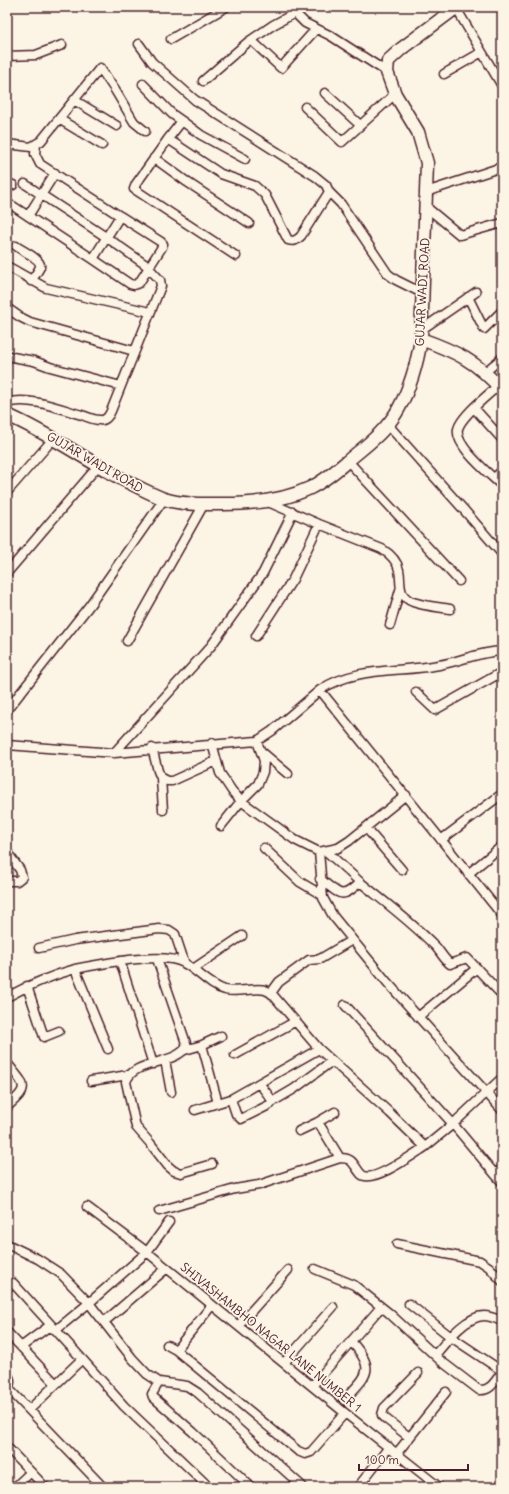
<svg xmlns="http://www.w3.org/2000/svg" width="509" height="1494" font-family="Delius,sans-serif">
	<rect width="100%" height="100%" fill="#fcf5e5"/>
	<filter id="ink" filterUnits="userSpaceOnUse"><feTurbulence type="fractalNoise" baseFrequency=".025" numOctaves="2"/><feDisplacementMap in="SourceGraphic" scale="8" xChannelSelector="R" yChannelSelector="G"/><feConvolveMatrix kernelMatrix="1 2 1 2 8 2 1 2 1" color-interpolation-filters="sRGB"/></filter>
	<g filter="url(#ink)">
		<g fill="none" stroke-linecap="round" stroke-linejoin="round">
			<g stroke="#4a1f2b" stroke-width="11">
				<path id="street" d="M289 7 305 23 331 36 387 72
					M456 8 502 86
					M171 39 226 7
					M251 40 281 68 316 29
					M139 44 152 62 195 100 315 176 326 185 329 192
					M7 56 36 55 62 45
					M444 74 482 52
					M203 81 248 42 273 25 295 13
					M143 84 172 114 182 121 168 139
					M325 93 360 125
					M74 100 117 126
					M305 107 342 142 395 94
					M59 119 102 145
					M182 121 201 135 245 159
					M7 144 31 147 41 141 100 68 115 90 134 122 145 131
					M154 158 187 182 249 223
					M7 183 13 185
					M426 192 502 167
					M13 206 93 259 120 216 40 164 35 154 36 144
					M425 206 460 235 502 223
					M28 216 55 173
					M16 246C21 250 42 259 40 267 38 271 34 277 31 281
					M236 256 134 189 136 184 168 139 221 174 255 186 265 195 288 240C294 242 297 240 301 236L329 192 341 204 388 274 396 280 424 294
					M93 259 130 284 134 285 139 283 162 247 163 244 161 242 120 216
					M7 266 46 288 150 312
					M468 297 484 329 502 311
					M7 308 20 317 30 322 134 351
					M421 330 476 292
					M7 356 34 361 50 367 121 386
					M485 372 502 358
					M498 386C488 395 461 416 458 429 454 446 491 475 502 486
					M7 403C29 396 61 409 82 415 87 417 94 420 100 420 105 421 109 416 111 411L161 286 160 280 146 265 106 237 25 184
					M474 408 502 439
					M388 425 464 510 502 554
					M348 461 459 581
					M494 478 502 471
					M7 492 54 438
					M268 502 319 524 382 549C390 554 397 560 399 570 402 583 396 595 413 602 424 606 438 607 450 609
					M7 573 98 466
					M390 625 400 590
					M256 636 293 579 319 524
					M127 641 204 504
					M320 690C356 666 398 673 439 665 462 661 478 652 502 651
					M416 692 435 710 502 672
					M7 710 89 606 164 499
					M212 743 220 773 232 791 241 801 295 840 319 852 338 848 349 841 406 795
					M7 745 114 753 257 741 272 731 320 690 502 915
					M152 748 158 771 161 778 167 781H172L216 761
					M262 752 288 774
					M114 753 211 646 263 573 293 512
					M161 778 163 810
					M221 826 241 801 258 784 263 772 264 761 257 741
					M366 828 402 870
					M441 840 502 794
					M264 848 300 882 322 895
					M326 851 360 882
					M7 852 20 870 22 877 17 881H7
					M319 852 323 898 333 916 387 982 502 1110
					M468 874 502 846
					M320 879C340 894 341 901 360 882 386 903 413 923 436 947 441 953 444 959 450 964L467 958 502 995
					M39 948 75 940 159 929 169 930 175 934 185 964
					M157 959 187 1046C175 1066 133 1059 126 1082L136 1127 150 1143 168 1166 174 1171 181 1173 212 1164
					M120 961 153 1064
					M193 969 242 936
					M27 986 44 1037 59 1031
					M271 993 279 982 309 960 320 959 352 940
					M7 997C29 985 50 976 75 969
					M345 1005 453 1124 502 1078
					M418 1017 477 968
					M202 1045 218 1103
					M108 1049 75 969C99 964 163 951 184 963 198 971 210 986 225 990 238 993 256 987 265 990 268 991 271 993 273 995L319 1049 390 1113 425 1147 453 1124 494 1173 502 1170
					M185 1050 202 1045 221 1036
					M235 1055 296 1021
					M165 1060 171 1092
					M7 1063C25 1086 31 1086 7 1107
					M91 1081 128 1075
					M231 1099 236 1114 241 1119 271 1104 272 1100 259 1083
					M272 1102 294 1089 332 1061
					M195 1110 231 1099 319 1049
					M318 1122 340 1158
					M299 1131 318 1122 335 1112
					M494 1173 502 1182
					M87 1207 147 1252 345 1413 439 1487
					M159 1211 235 1189 259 1185 340 1158C354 1158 353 1165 361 1174 371 1185 414 1154 425 1147
					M7 1244 38 1259 61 1274 89 1303 132 1358 147 1374 159 1382 187 1386 198 1393 303 1487
					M397 1244 480 1261 489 1267 502 1281
					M315 1269 354 1285 389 1313 441 1361 479 1390C491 1391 495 1381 502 1372
					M13 1283 82 1359
					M409 1304 451 1337 502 1371
					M104 1322 167 1268
					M238 1326 288 1270
					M7 1332 56 1384
					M167 1345 176 1350 298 1451 305 1454 311 1452 345 1413
					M21 1347 48 1327 56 1330 89 1303 147 1252 169 1222
					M176 1350 212 1305
					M435 1355C446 1342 466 1316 484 1316 490 1316 497 1319 502 1321
					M284 1363 333 1307
					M7 1374C11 1379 11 1384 7 1390
					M159 1382 152 1394 153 1397 193 1432 251 1487
					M312 1386 381 1307
					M8 1388 103 1487
					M344 1400C367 1375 377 1371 351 1341
					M29 1410 82 1359 124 1406 209 1487
					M409 1437 386 1419 382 1415 384 1408 418 1373
					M7 1447 45 1487
					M397 1453 446 1392
					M15 1487 31 1472
					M358 1487 389 1447"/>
			</g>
			<g stroke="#4a1f2b" stroke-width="15">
				<path id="secondary" d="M421 339C457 352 476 361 502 390
					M7 415C49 433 85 460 126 481 138 487 151 494 164 499 183 505 204 504 224 504 253 504 283 501 310 488 327 480 341 466 356 454 372 441 389 427 399 408 411 386 417 364 421 339L427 163 418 132 395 94 387 72 388 61 401 49 457 7"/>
			</g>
			<use href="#street" stroke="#fcf5e5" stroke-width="8"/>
			<use href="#secondary" stroke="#fcf5e5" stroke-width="12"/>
		</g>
	</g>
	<g text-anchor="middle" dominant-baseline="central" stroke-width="3.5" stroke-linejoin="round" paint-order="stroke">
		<g font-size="12" fill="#4a1f2b" stroke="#fcf5e5">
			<text transform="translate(422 292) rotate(-87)">GUJAR WADI ROAD</text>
			<text transform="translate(95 462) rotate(30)">GUJAR WADI ROAD</text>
			<text transform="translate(271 1337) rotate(39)">SHIVASHAMBHO NAGAR LANE NUMBER 1</text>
		</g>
	</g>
	<rect width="509" height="1494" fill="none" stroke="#fcf5e5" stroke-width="24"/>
	<rect x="12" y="12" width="485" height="1470" fill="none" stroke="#4a1f2b" stroke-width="1.5" filter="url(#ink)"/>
	<path d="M359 1464v6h109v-6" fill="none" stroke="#4a1f2b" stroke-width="2"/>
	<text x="365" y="1464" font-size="12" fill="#4a1f2b" stroke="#fcf5e5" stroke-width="3" paint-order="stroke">100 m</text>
</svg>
